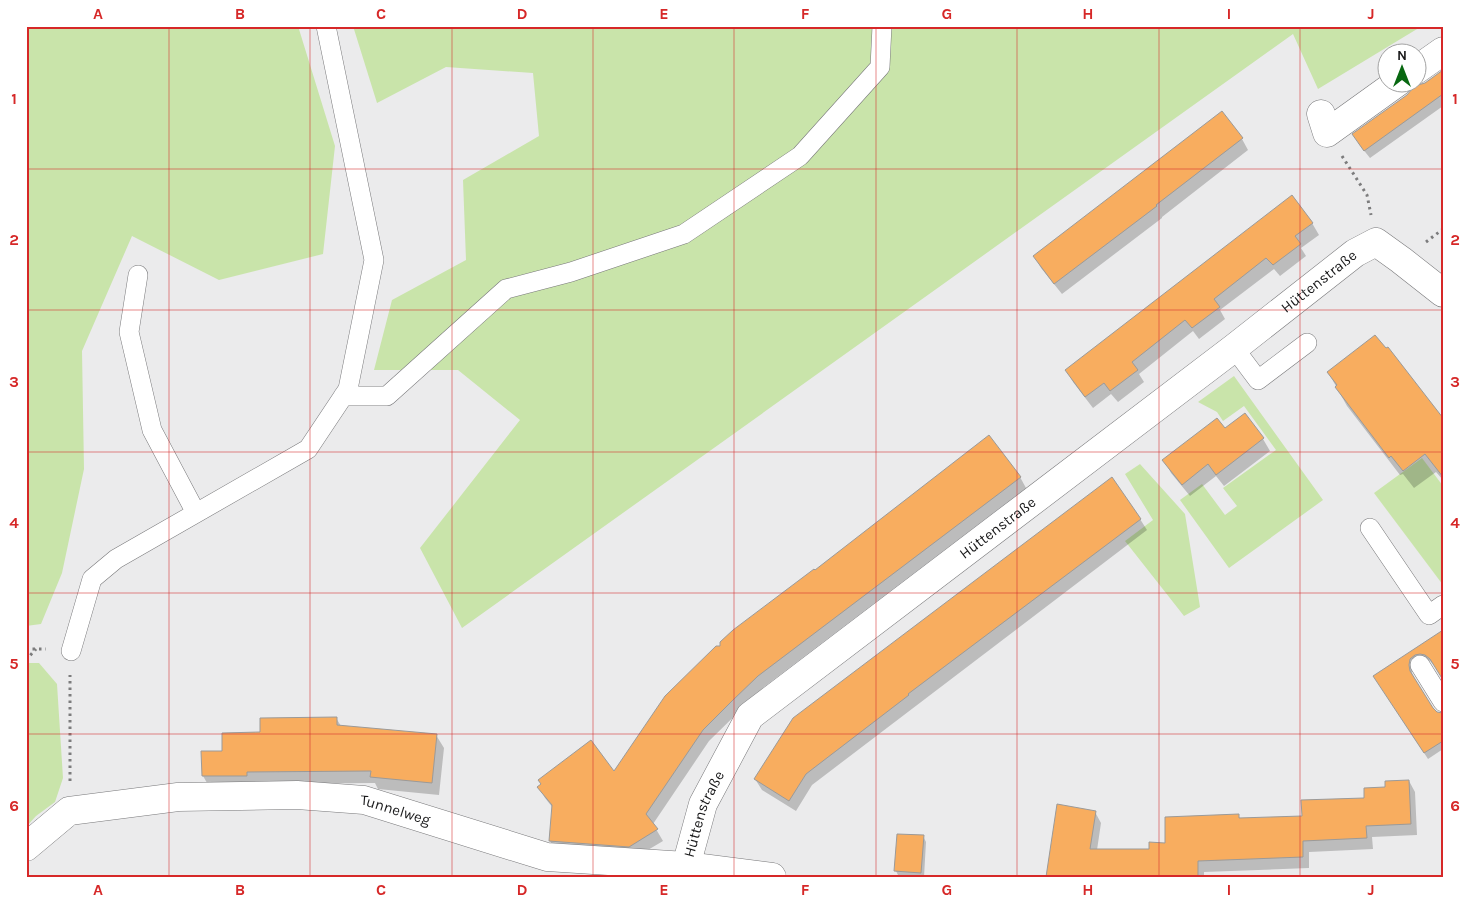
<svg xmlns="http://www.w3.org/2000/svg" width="1469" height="903" font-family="Karla,sans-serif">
	<rect width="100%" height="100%" fill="#ebebec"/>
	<path fill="#c9e4aa" d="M26 26H298L335 146 323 254 219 280 132 236 82 351 84 469 62 573 41 624 26 626Z
		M353 26H1422L1318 89 1293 34 462 628 420 548 520 420 458 370H374L392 300 466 260 463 180 539 136 533 73 446 67 377 103Z
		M1234 376 1323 500 1229 568 1180 500 1202 484 1225 515 1237 506 1223 488 1276 450 1244 406 1223 421 1217 412 1198 402Z
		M1422 458 1443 486V585L1374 493Z
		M1140 464 1185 514 1200 607 1184 616 1125 541 1153 520 1125 474Z
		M26 663H39L57 684 63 778 55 802 36 816 26 827Z"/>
	<path fill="#0003" d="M1443 72V106L1370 158 1358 143 1426 84Z
		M1242 139 1248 150 1162 217V218L1062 294 1041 268 1035 257Z
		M1312 223 1319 235 1301 248 1306 256 1280 276 1274 269 1220 310 1225 319 1199 339 1193 331 1139 374 1144 382 1118 402 1111 394 1093 408 1073 382 1066 370Z
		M1328 372 1443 420V480L1436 472 1414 488 1403 474 1400 475 1347 406Z
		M1225 430 1263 439 1270 451 1224 486 1216 476 1190 496 1171 473 1164 460Z
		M1020 477 1026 488 764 687 709 741 653 824 663 841 636 857 557 852 550 841 553 808 545 798 539 787 614 773 722 647 814 572Z
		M1140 519 1147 530 812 785 796 811 762 790 755 779Z
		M1443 632 1434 665 1430 661 1424 659 1413 666 1412 673 1443 736V749L1428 759 1378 682Z
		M336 718 341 726 436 735 444 748 439 795 378 789 375 783 254 784 210 788 203 776 223 752 261 734Z
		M1409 781 1415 792 1417 835 1372 837 1373 849 1309 852V868L1204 872V877H1047L1095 812 1101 823 1097 850H1150L1238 815 1241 820 1303 817 1365 799 1386 788Z
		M923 836 926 842 924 877H899L896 871Z"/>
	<path fill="#f8ad5f" stroke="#9b9a99" d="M1443 70V94L1364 151 1352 134 1407 95 1412 89 1413 85H1418L1425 83Z
		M1222 111 1243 138 1156 205 1157 206 1054 284 1033 256Z
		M1292 195 1313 223 1295 236 1301 244 1273 265 1266 258 1214 299 1220 307 1192 328 1185 320 1132 362 1138 370 1110 391 1104 383 1085 397 1065 370Z
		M1375 335 1386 348 1388 347 1443 418V477L1425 454 1403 471 1391 456 1389 458 1335 387 1337 385 1327 372Z
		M1245 413 1264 438 1216 475 1208 464 1182 485 1162 460 1217 418 1225 428Z
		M989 435 1021 477 758 676 733 700 703 730 646 814 658 829 629 847 549 841 552 805 537 787 541 784 538 780 591 740 614 771 665 696 716 646H720V642L733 630 814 569 815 570Z
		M1112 477 1141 519 908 694 909 695 806 774 789 801 754 779 793 718Z
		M1443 630V680L1430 659 1425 655 1420 654 1415 655 1410 659 1409 665 1410 671 1433 708 1437 712 1443 713V741L1424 753 1373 676Z
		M337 717V725L437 734 432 783 370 777 371 771 247 772V776H202L201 751H222V733L260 732V718Z
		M1409 780 1411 824 1366 826 1367 838 1303 841V857L1198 861V877H1046L1057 804 1096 811 1090 849H1149V842L1165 843V817L1239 814V818L1302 816 1301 800 1364 798V788L1385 787V781Z
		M897 834 924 835 921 873 894 871Z"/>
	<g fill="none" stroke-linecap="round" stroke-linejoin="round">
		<g stroke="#777779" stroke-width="20">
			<path id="service" d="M138 275 129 332 152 430 196 513
				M1234 348 1258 380 1307 343
				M343 396H387L506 289 571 272 684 234 800 156 880 67 882 26
				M1370 528 1429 615 1443 605
				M71 651 92 579 116 559 308 449 348 389 374 260 326 26
				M1420 665 1443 702"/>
		</g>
		<g stroke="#777779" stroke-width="29">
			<g id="minor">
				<path d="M1416 70 1443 51"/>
				<path d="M1321 114 1327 133 1398 82"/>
				<path id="s1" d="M26 847 69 811 178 797 297 795 364 800 547 857 686 866 772 877"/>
				<path id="s2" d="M686 866 703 804 750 716 1234 348 1355 253 1376 242 1401 260 1443 293"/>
			</g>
		</g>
		<path stroke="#7c7c7d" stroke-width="3" stroke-dasharray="2.5 4" stroke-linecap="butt" d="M1342 156 1367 195 1371 215
			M1426 242 1443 229
			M26 649H46
			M26 660 36 649
			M70 781V675"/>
		<use href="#service" stroke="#fff" stroke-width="19"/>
		<use href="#minor" stroke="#fff" stroke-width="28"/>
	</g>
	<path fill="none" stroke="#d62828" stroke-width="1" stroke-opacity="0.55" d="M169 26V877M310 26V877M452 26V877M593 26V877M734 26V877M876 26V877M1017 26V877M1159 26V877M1300 26V877M26 169H1443M26 310H1443M26 452H1443M26 593H1443M26 734H1443"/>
	<g text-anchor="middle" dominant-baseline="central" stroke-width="4.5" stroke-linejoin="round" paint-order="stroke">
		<g font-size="15" fill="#19191a" stroke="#fff">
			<text stroke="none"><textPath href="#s2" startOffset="880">Hüttenstraße</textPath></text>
			<text stroke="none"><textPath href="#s2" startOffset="475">Hüttenstraße</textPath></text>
			<text stroke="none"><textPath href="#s1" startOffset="385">Tunnelweg</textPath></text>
			<text stroke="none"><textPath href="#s2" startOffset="55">Hüttenstraße</textPath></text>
		</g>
	</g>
	<rect width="1469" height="903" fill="none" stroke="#ffffff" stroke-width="55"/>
	<g transform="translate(1402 68)"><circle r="24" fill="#ffffff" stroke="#a3a3a3"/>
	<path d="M0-4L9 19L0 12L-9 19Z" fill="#086811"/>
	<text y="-8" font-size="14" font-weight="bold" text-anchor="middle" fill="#19191a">N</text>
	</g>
	<rect x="28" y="28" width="1414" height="848" fill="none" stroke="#d62828" stroke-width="2"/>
	<g font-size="16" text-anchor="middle" font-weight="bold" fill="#d62828">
		<text x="98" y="19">A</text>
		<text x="240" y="19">B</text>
		<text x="381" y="19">C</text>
		<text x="522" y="19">D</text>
		<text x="664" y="19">E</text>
		<text x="805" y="19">F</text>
		<text x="947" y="19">G</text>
		<text x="1088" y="19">H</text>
		<text x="1229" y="19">I</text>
		<text x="1371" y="19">J</text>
		<text x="14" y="104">1</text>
		<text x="1455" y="104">1</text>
		<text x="14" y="245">2</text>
		<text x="1455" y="245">2</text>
		<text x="14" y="387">3</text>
		<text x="1455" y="387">3</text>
		<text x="14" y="528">4</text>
		<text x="1455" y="528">4</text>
		<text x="14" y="669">5</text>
		<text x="1455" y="669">5</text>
		<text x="14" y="811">6</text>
		<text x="1455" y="811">6</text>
		<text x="98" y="895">A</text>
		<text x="240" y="895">B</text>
		<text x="381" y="895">C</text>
		<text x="522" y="895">D</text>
		<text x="664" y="895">E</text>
		<text x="805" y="895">F</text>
		<text x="947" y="895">G</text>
		<text x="1088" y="895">H</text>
		<text x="1229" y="895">I</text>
		<text x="1371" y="895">J</text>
	</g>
</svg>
